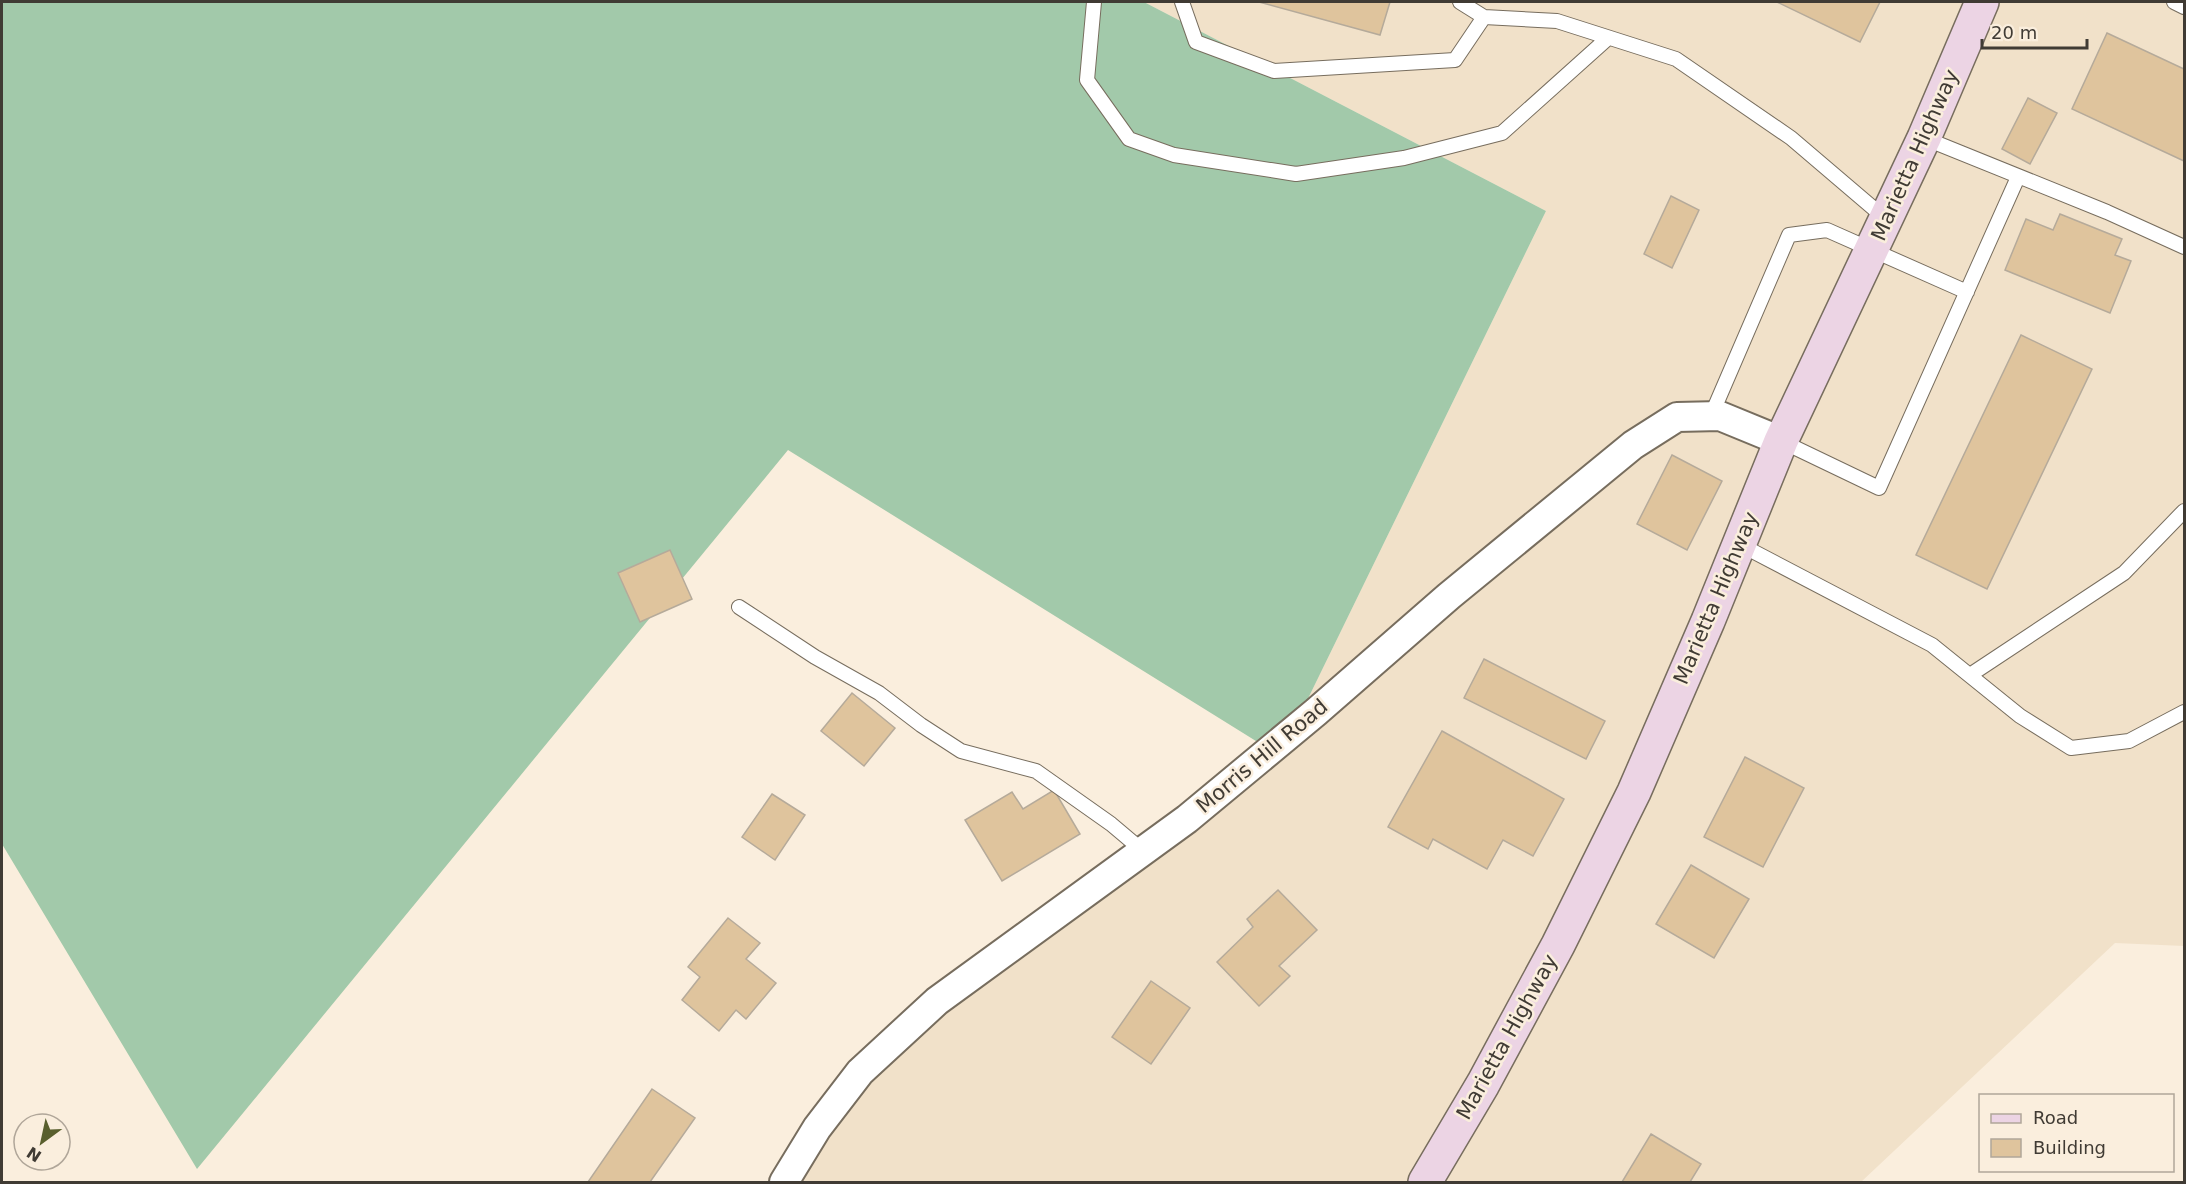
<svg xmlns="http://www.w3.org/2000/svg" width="2186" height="1184" font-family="'DejaVu Sans',sans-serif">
	<rect width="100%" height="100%" fill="#faeedd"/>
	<path fill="#f1e1c9" d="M1144 2H2184V946L2115 943 1861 1182H782L856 1095 1079 889 1280 756 1546 211Z"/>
	<path fill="#a2c9aa" d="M2 2H1144L1546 211 1280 756 788 450 197 1169 2 844Z"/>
	<path fill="#dfc49d" stroke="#b5aa9a" stroke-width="1.5" d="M1259 2H1390L1380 35Z
		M1777 2H1880L1860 42Z
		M2107 33 2184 69V161L2072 109Z
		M2028 98 2057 113 2030 164 2002 149Z
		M1671 196 1699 210 1672 268 1644 254Z
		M2060 214 2122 239 2115 255 2131 261 2110 313 2005 270 2026 219 2053 230Z
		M2021 335 2092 369 1987 589 1916 555Z
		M1672 455 1722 481 1687 550 1637 524Z
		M670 550 692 599 640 622 618 573Z
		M1484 659 1605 721 1586 759 1464 698Z
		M852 693 895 728 864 766 821 731Z
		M1442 731 1564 799 1533 856 1503 840 1487 869 1433 839 1428 849 1388 827Z
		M1745 757 1804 788 1763 867 1704 837Z
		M1054 790 1080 834 1002 881 965 820 1012 792 1023 809Z
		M772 794 805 815 775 860 742 837Z
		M1691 865 1749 899 1714 958 1656 924Z
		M1278 890 1317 930 1279 966 1290 976 1259 1006 1217 962 1253 927 1247 919Z
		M728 918 760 943 746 959 776 983 746 1019 736 1010 719 1031 682 1000 700 977 688 967Z
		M1151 981 1190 1008 1151 1064 1112 1037Z
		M652 1089 695 1118 650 1182H588Z
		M1651 1134 1701 1164 1690 1182H1622Z"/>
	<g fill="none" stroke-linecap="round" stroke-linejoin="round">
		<g stroke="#776d5e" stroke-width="16">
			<path id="lane" d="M1094 2 1087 80 1129 139 1174 155 1296 174 1404 158 1502 133 1608 38
				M1182 2 1196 42 1274 71 1455 60 1484 17
				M1460 2 1484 17 1557 21 1676 59 1791 138 1886 219
				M2174 2 2184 7
				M1924 138 2107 212 2184 247
				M1711 416 1789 235 1827 230 1967 292
				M1781 441 1879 488 2018 177
				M1739 544 1932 645 2020 716 2071 748 2129 741 2184 712
				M739 607 815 657 879 693 921 725 961 751 1036 771 1111 824 1143 851
				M1970 675 2124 573 2184 511"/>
		</g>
		<g stroke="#776d5e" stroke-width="32">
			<path id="street" d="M784 1182 817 1128 860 1072 937 1001 1187 819 1316 712 1449 596 1633 445 1677 417 1720 416 1781 441"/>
		</g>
		<g stroke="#776d5e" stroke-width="36">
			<path id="secondary" d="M1425 1182 1483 1084 1558 945 1634 792 1708 621 1781 441 1924 138 1982 2"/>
		</g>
		<use href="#lane" stroke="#fff" stroke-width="14"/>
		<use href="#street" stroke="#fff" stroke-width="28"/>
		<use href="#secondary" stroke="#ecd4e4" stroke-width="33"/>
	</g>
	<g text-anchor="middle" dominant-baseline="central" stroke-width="5" stroke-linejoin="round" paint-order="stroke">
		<g font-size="21" fill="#403b34" stroke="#faeedd">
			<text transform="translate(1915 155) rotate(-66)">Marietta Highway</text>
			<text transform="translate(1716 598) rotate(-67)">Marietta Highway</text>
			<text transform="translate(1262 756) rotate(-40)">Morris Hill Road</text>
			<text transform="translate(1507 1037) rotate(-61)">Marietta Highway</text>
		</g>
	</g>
	<rect width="2186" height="1184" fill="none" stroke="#403b34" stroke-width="6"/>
	<rect x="1979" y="1094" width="195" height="78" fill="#faeedd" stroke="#b0a699" stroke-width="1.5"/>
	<rect x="1991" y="1114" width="30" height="9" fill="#ecd4e4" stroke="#b0a699" stroke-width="1.5"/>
	<text x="2033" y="1124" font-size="18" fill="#403b34">Road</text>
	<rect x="1991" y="1139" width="30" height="18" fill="#dfc49d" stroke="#b0a699" stroke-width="1.5"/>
	<text x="2033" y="1154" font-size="18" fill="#403b34">Building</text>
	<g transform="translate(42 1142) rotate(213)"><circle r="28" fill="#faeedd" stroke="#b0a699" stroke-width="1.5"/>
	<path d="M0-4.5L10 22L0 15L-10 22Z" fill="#595f2d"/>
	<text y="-9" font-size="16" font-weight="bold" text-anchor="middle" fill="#403b34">N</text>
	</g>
	<path d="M1982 39v9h105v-9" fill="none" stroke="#403b34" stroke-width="3"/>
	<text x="1991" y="39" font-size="18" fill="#403b34" stroke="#faeedd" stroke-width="4.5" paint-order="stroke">20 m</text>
</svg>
